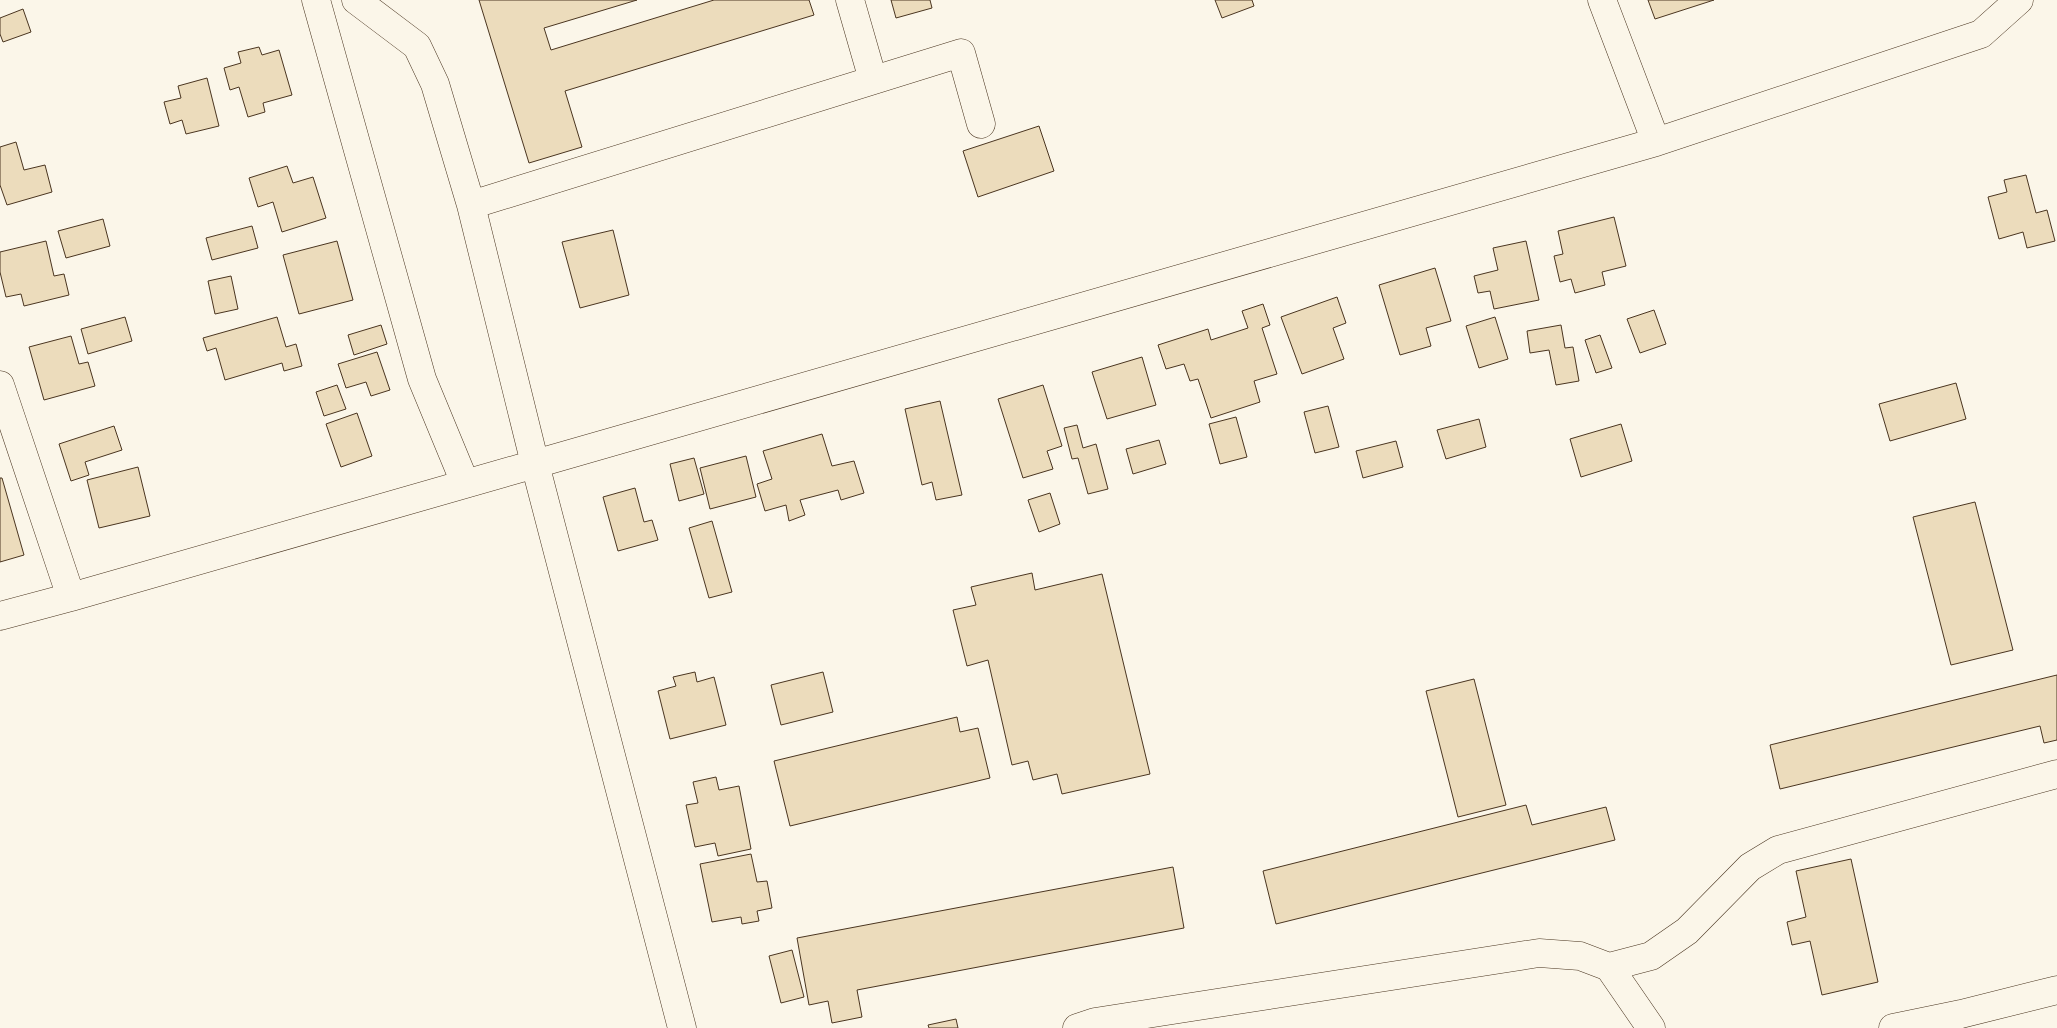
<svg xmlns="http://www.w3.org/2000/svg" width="2057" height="1028" font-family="'DM Sans',sans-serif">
	<rect width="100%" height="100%" fill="#fbf6e9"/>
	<path fill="#ecdcbc" stroke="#4a3520" d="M479 0H637L544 28 551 50 714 0H809L814 15 565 91 582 147 529 163Z
		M891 0H930L932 8 896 18Z
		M1215 0H1252L1254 6 1222 18Z
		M1648 0H1714L1655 19Z
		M23 9 31 32 3 42 0 34V18Z
		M259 47 262 55 279 50 292 95 263 103 265 112 248 117 239 87 230 90 224 68 241 63 238 52Z
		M207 78 219 126 186 134 182 120 170 124 164 102 181 98 178 86Z
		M1039 126 1054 171 978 197 963 151Z
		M16 142 24 170 45 165 52 192 7 205 0 185V147Z
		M287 166 293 183 313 177 326 218 282 232 273 202 258 207 249 178Z
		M2026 175 2036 213 2047 210 2055 241 2027 248 2023 232 1999 239 1988 197 2007 192 2004 180Z
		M1614 217 1626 266 1602 272 1605 285 1575 293 1571 279 1560 282 1554 256 1563 254 1558 231Z
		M103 219 110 246 66 258 58 231Z
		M252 226 258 248 212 260 206 238Z
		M613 230 629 295 580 308 562 242Z
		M46 241 54 276 64 274 69 295 24 306 21 294 6 297 0 272V252Z
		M337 241 353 300 299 314 283 255Z
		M1526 241 1539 300 1494 309 1490 291 1478 293 1474 276 1498 270 1493 248Z
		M1435 268 1451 321 1426 328 1431 346 1400 355 1379 285Z
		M231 276 238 309 215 314 208 281Z
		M1337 297 1346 323 1333 328 1344 359 1302 374 1281 317Z
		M1263 304 1270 325 1262 328 1277 374 1254 381 1260 402 1211 418 1198 379 1190 381 1184 364 1166 369 1158 345 1208 329 1211 340 1248 328 1242 311Z
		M1654 310 1666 344 1640 353 1627 319Z
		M125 317 132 341 88 354 81 329Z
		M277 317 286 347 296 344 302 366 284 371 282 363 225 380 216 348 207 351 203 338Z
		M1495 317 1508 359 1479 368 1466 326Z
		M381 325 387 344 354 355 348 335Z
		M1561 325 1565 348 1573 347 1579 381 1556 385 1549 350 1530 353 1527 331Z
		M1600 335 1612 368 1596 373 1585 340Z
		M71 336 79 364 88 362 95 386 44 400 29 347Z
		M377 352 390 390 371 396 366 382 346 388 338 364Z
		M1142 357 1156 405 1107 419 1092 372Z
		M1956 383 1966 419 1890 441 1879 404Z
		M337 385 346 409 324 416 316 392Z
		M1043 385 1062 446 1047 451 1053 469 1023 478 998 399Z
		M940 401 962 495 936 500 932 482 922 485 905 409Z
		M1328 406 1339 447 1315 453 1304 412Z
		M357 413 372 456 341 467 326 424Z
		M1236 417 1247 457 1220 464 1209 424Z
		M1479 419 1486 447 1446 459 1437 430Z
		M1621 424 1632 461 1581 477 1570 439Z
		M1077 425 1083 448 1096 444 1108 489 1088 494 1078 458 1072 459 1064 428Z
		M114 426 122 450 85 462 89 475 71 481 59 444Z
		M822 434 832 466 854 461 864 493 841 500 838 490 800 500 805 515 789 521 786 505 765 511 757 484 772 479 763 451Z
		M1159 440 1166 464 1133 474 1126 449Z
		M1396 441 1403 467 1363 478 1356 451Z
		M746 456 756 497 710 509 700 468Z
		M694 458 704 494 679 501 670 464Z
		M138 467 150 516 99 528 87 480Z
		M0 478H2L24 555 0 562Z
		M635 488 644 522 652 520 658 540 618 551 603 497Z
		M1050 493 1060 524 1039 532 1028 500Z
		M1975 502 2013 650 1951 665 1913 517Z
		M712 521 732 592 709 598 689 528Z
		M1032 573 1035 590 1102 574 1150 774 1062 794 1057 774 1033 780 1028 761 1012 765 988 660 967 666 953 610 976 605 971 587Z
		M695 672 697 682 714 677 726 725 670 739 658 691 676 686 673 677Z
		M823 672 833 712 781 725 771 685Z
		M2057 675V740L2044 743 2040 726 1780 789 1770 745Z
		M1474 679 1506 805 1458 817 1426 691Z
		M957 717 960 732 978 728 990 778 790 826 774 761Z
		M716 777 719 790 739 786 751 849 718 856 715 843 695 847 686 805 698 803 693 782Z
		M1526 805 1532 825 1606 807 1615 840 1276 924 1263 871Z
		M751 854 757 882 767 881 772 908 757 911 759 921 742 924 741 917 712 922 700 864Z
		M1851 859 1878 982 1822 995 1810 941 1792 945 1787 922 1806 917 1796 871Z
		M1173 867 1184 928 857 990 862 1017 832 1023 828 1001 809 1005 797 938Z
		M792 950 804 997 781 1003 769 956Z
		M956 1019 958 1028H929L928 1025Z"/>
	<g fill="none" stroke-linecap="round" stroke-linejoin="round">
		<g stroke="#4a3520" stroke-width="29">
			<path id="minor" d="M316 0 422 379 465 483
				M356 0 417 46 435 84 471 205 535 464 1656 142 1981 34 2019 0
				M850 0 873 80
				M1602 0 1656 142
				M471 205 961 53 981 124
				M0 385 71 597 535 464 682 1028
				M0 616 71 597
				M1609 967 1651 956 1687 931 1750 867 1778 850 2057 774
				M1077 1028 1095 1022 1539 953 1580 956 1609 967 1651 1028
				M1893 1028 1961 1014 2057 990"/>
		</g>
		<use href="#minor" stroke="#fbf6e9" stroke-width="28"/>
	</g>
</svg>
